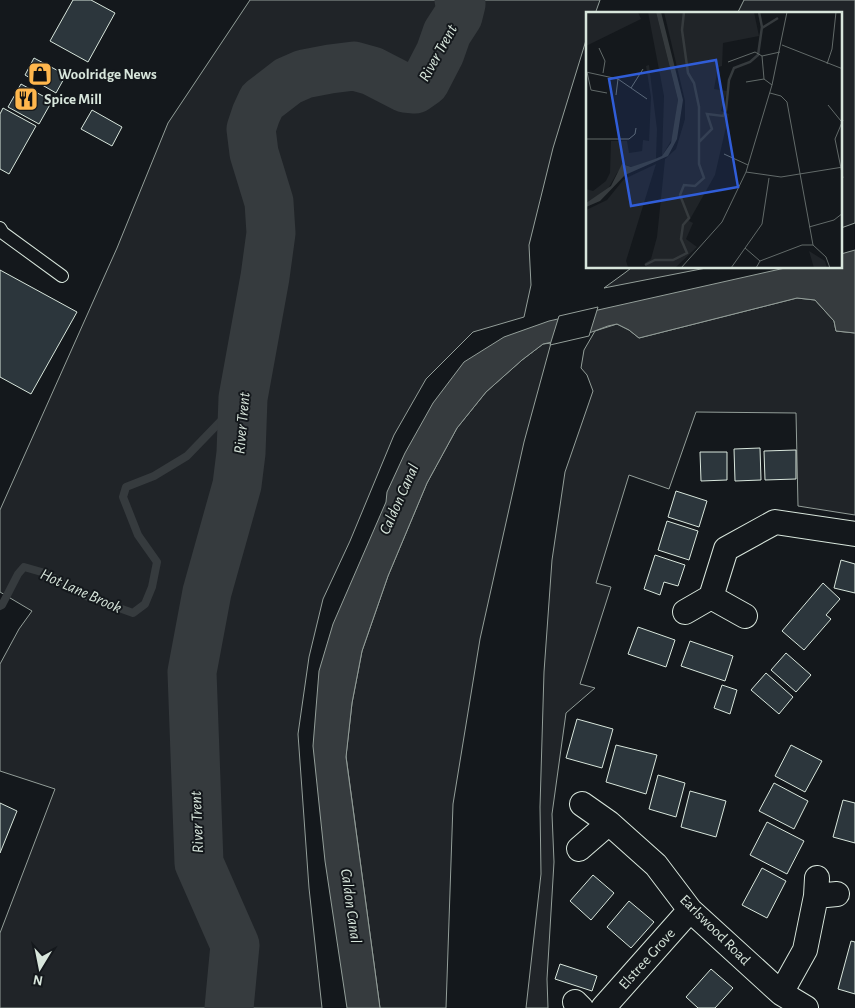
<svg xmlns="http://www.w3.org/2000/svg" width="855" height="1008" font-family="'Alegreya Sans',sans-serif">
	<rect width="100%" height="100%" fill="#14181c"/>
	<path fill="#202428" stroke="#939e99" d="M250 0H600L595 14H588L587 37 553 148 529 245 531 285 524 317 473 332 426 379 394 435 350 541 323 599 309 657 298 734 309 888 322 1008H0V933L55 789 0 771V664L19 629 32 611 0 592V510L117 248 168 123Z
		M744 0H855V223L841 228V14H737Z
		M631 268H706L604 288 626 272Z
		M797 298 815 300 834 321 836 331 855 333V515L798 506 796 413 696 412 669 489 629 475 596 583 611 587 580 684 595 688 566 713 552 814 554 862 547 979 548 1008H526L541 874 540 807 544 672 552 560 565 472 593 391 587 375 581 368 584 350 595 331 617 324 629 330 639 338Z
		M551 343 524 442 480 639 453 804 446 1008H380L346 756 352 703 362 651 388 576 427 483 457 428 486 392 522 360 543 344Z"/>
	<path fill="#363b3e" stroke="#939e99" d="M855 250V333L836 331 834 321 815 300 797 298 639 338 629 330 617 324 608 326 581 336 543 344 522 360 486 392 457 428 427 483 388 576 362 651 352 703 346 757 380 1008H347L325 861 313 746 319 671 333 624 386 502 387 492 405 453 433 403 464 362 504 337 549 321 785 268H841V254Z"/>
	<path fill="#14181c" stroke="#939e99" d="M598 307 589 336 550 345 559 316Z"/>
	<g fill="none" stroke-linecap="round" stroke-linejoin="round">
		<path stroke="#363b3e" stroke-width="8" d="M0 606 2 605 18 574 24 567 45 573 83 595 133 613 145 604 152 587 157 562 138 535 123 497 126 487 154 476 187 456 243 398"/>
		<path stroke="#363b3e" stroke-width="49" d="M229 1008 235 945 199 863 192 672 207 592 237 485 241 453 243 398 265 277 271 233 269 202 254 153 251 129 256 114 262 101 288 81 304 74 330 69 354 66 372 71 405 88 415 89 425 82 440 53 447 33 458 16 461 4 459 0"/>
	</g>
	<path fill="#2c363c" stroke="#d8e6dc" d="M73 0H91L115 13 88 62 50 41Z
		M34 58 66 75 56 93 25 75Z
		M21 84 52 101 39 124 8 107Z
		M3 108 36 126 9 174 0 169V114Z
		M92 110 122 127 112 146 81 129Z
		M0 270 77 312 31 394 0 377Z
		M760 448 761 480 735 481 734 449Z
		M796 450V479L765 480 764 451Z
		M700 452H727V480L701 481Z
		M676 491 707 501 699 527 668 517Z
		M667 521 698 531 689 560 658 550Z
		M655 555 685 565 678 586 664 582 660 595 644 589Z
		M841 560 855 564V593L834 588Z
		M823 583 840 599 826 615 831 619 804 650 782 631Z
		M638 627 675 640 666 667 628 654Z
		M690 641 733 656 725 681 681 666Z
		M786 653 811 675 796 692 771 670Z
		M766 673 793 697 779 714 751 690Z
		M722 685 737 690 730 714 714 708Z
		M577 719 613 729 602 768 566 758Z
		M616 745 657 755 646 794 606 782Z
		M791 745 822 761 805 792 775 776Z
		M658 775 685 783 676 817 649 809Z
		M774 783 808 801 794 829 759 811Z
		M690 791 726 801 716 837 681 827Z
		M843 800 855 803V843L833 837Z
		M0 803 17 811 0 853Z
		M767 822 804 841 787 874 750 855Z
		M762 868 786 881 767 918 742 905Z
		M593 875 614 893 591 920 570 901Z
		M629 901 654 922 631 948 607 927Z
		M851 941 855 942V994L838 989Z
		M560 964 597 976 592 991 555 979Z
		M711 969 733 988 715 1008H698L686 997Z"/>
	<g fill="none" stroke-linecap="round" stroke-linejoin="round">
		<g stroke="#d8e6dc" stroke-width="14">
			<path id="lane" d="M0 228 3 233 62 276"/>
		</g>
		<g stroke="#d8e6dc" stroke-width="26">
			<path id="street" d="M711 597 726 549 775 522 855 534
				M685 612 711 597 745 616
				M582 804 609 823 656 865 690 910 781 993 806 1008
				M579 849 609 823
				M816 896 837 894
				M781 993 805 950 816 896 817 878
				M575 1002 581 1008
				M603 1008 690 910"/>
		</g>
		<use href="#lane" stroke="#14181c" stroke-width="12"/>
		<use href="#street" stroke="#14181c" stroke-width="24"/>
	</g>
	<defs>
		<g id="shop-square" transform="scale(1.25)"><rect x="-9" y="-9" width="18" height="18" rx="4" fill="#ffb74d" stroke="#14181c"/><path d="M-5-2.5h2.3a2.7 3.5 0 0 1 5.4 0H5L5.5 6h-11ZM-1.5-2.5h3a1.5 2.3 0 0 0-3 0Z" fill="#111"/></g>
		<g id="restaurant-square" transform="scale(1.25)"><rect x="-9" y="-9" width="18" height="18" rx="4" fill="#ffb74d" stroke="#14181c"/><path d="M-5-6h1v4h1v-4h1v4h1v-4h1v5L-1.5 .5V6h-2V.5L-5-1ZM5-6V6H3V1.5H1.5Q1.5-4 5-6Z" fill="#111"/></g>
	</defs>
	<g fill-rule="evenodd">
		<use href="#shop-square" x="40" y="74"/>
		<use href="#restaurant-square" x="26" y="99"/>
	</g>
	<g text-anchor="middle" dominant-baseline="central" stroke-width="4" stroke-linejoin="round" paint-order="stroke">
		<g font-size="15" font-weight="bold" fill="#d8e6dc" stroke="#14181c" text-anchor="start">
			<text x="58" y="74">Woolridge News</text>
			<text x="44" y="99">Spice Mill</text>
		</g>
		<g font-size="15" fill="#d8e6dc" stroke="#14181c">
			<text transform="translate(715 930) rotate(45)">Earlswood Road</text>
			<text transform="translate(647 959) rotate(-48)">Elstree Grove</text>
		</g>
		<g font-size="16" font-style="italic" fill="#d8e6dc" stroke="#14181c">
			<text transform="translate(438 53) rotate(-61)">River Trent</text>
			<text transform="translate(242 423) rotate(-85)">River Trent</text>
			<text transform="translate(399 499) rotate(-66)">Caldon Canal</text>
			<text transform="translate(81 591) rotate(24)">Hot Lane Brook</text>
			<text transform="translate(197 822) rotate(-92)">River Trent</text>
			<text transform="translate(351 906) rotate(82)">Caldon Canal</text>
		</g>
	</g>
	<g transform="translate(586 12)">
		<rect width="256" height="256" fill="#14181c"/>
		<path d="M0 0H52L55 7 0 34ZM62 0H70L92 88 88 124 76 144 78 84ZM78 0H168L173 24 137 31 136 54 132 55 128 77 141 79 135 99 143 102 129 163 103 209 107 211 100 227 111 235 89 256H61L59 251 65 247 71 225 79 147 90 137 99 107V89ZM63 53 71 117 70 147 46 155 40 153 31 161 22 177 0 191V177L7 179 20 169 24 161 25 129H41L43 141 56 139 57 128 63 129 65 85 60 54ZM70 152 40 249 42 255 0 256V198L21 188 38 167ZM223 239 239 249 241 256H228Z" fill="#202428"/>
		<path d="M70 0H75L97 88 91 127 82 144 39 163 14 189 0 195V191L25 174 36 152 45 155 69 147 76 144 85 131 92 88Z" fill="#363b3e"/>
		<path fill="none" stroke="#363b3e" stroke-width="2.5" d="M176 16 192 6M113 130 126 117 121 102 137 104 140 98 143 68 148 56 164 50 172 43 176 15 173 0M59 253 69 248H87L101 241 95 227 97 213 103 206 94 183 98 173 109 174 118 166 113 152V95L108 71 102 61 96 18 98 0"/>
		<path fill="none" stroke="#626a69" stroke-width="1" d="M196 33 257 57M13 36 19 49 17 61M142 50 169 40 176 44M241 52 246 37 250 0M0 60 32 67 61 87M1 60 5 78 21 81M178 67 176 44 194 40M160 70 178 67 186 73M45 76 57 57M184 81 195 84 201 90 227 233 240 245 244 256M30 83 32 67M242 93 255 109M257 108 249 127 257 166M0 127H43L49 122 50 116M138 142 162 153M160 160 195 165 257 155M223 215 248 208 257 201M159 236 174 249M95 256 136 210 160 160 186 73 201 0M145 256 176 212 183 166M170 256 174 249 216 233H227"/>
		<path fill="#305dd8" fill-opacity="0.15" stroke="#305dd8" stroke-width="2.5" d="M130 48 152 175 45 194 23 67Z"/>
		<rect width="256" height="256" fill="none" stroke="#d8e6dc" stroke-width="2.5"/>
	</g>
	<g transform="translate(40 968) rotate(190)" stroke="#14181c" stroke-width="4" paint-order="stroke">
	<path d="M0-4L9 19L0 12L-9 19Z" fill="#d8e6dc"/>
	<text y="-8" font-size="14" font-weight="bold" text-anchor="middle" fill="#d8e6dc">N</text>
	</g>
</svg>
